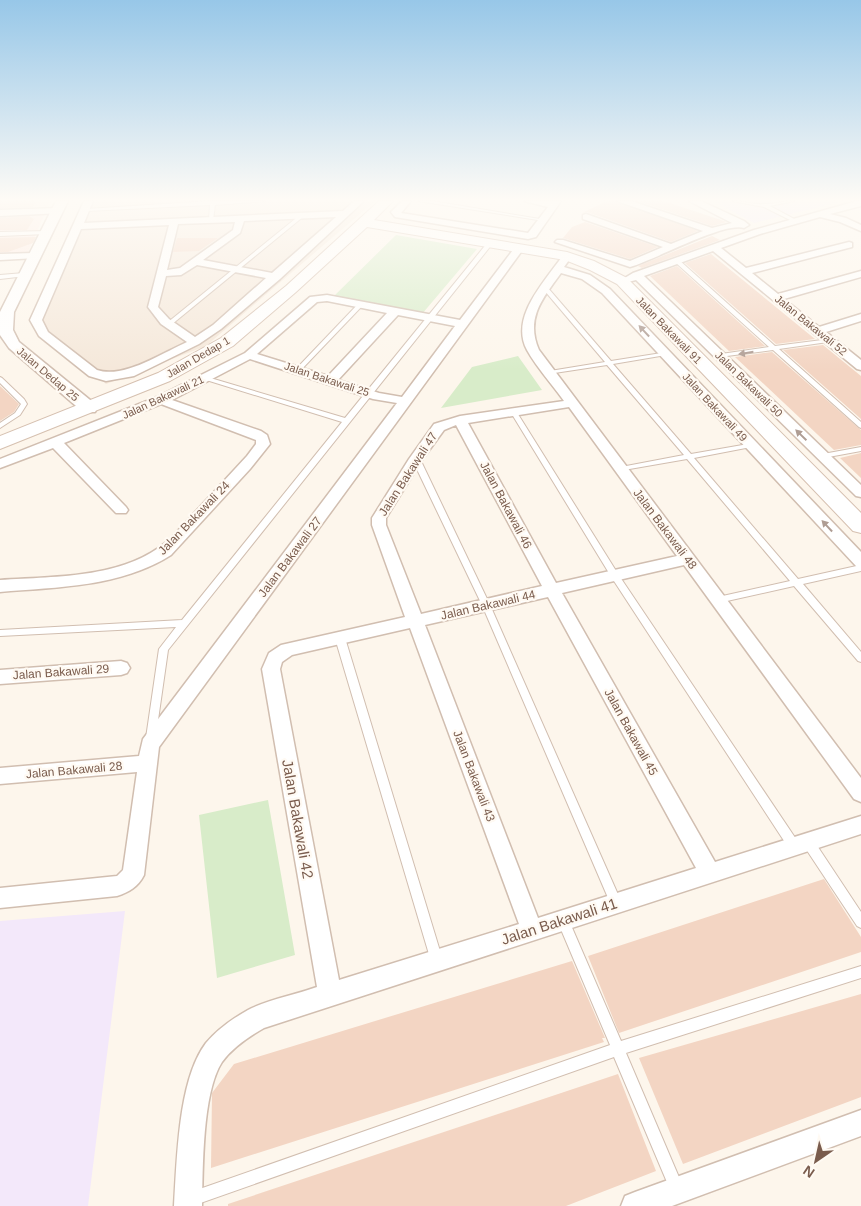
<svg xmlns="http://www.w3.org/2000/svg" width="861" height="1206" font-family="Arial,sans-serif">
	<rect width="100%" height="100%" fill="#fdf6ec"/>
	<path fill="#f5e8da" d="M89 201H375L206 346 106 384 36 322Z"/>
	<path fill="#fde8e0" d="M0 201H50L26 257 0 258Z"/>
	<path fill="#f3e8fa" d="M713 201H844L754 223Z
		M125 911 88 1206H0V921Z"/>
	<path fill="#d8ecc9" d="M396 235 477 249 422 314 334 296Z
		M518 356 542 390 441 408 472 367Z
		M268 800 295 955 217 978 199 815Z"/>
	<path fill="#f3d5c3" d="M0 201H36L33 207 0 208Z
		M607 201H615L698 231 671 242 587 212 582 213Z
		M638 201H664L727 222 712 226Z
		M29 216 34 219 27 230H0V218Z
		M585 222 658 247 630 259 563 238 572 227Z
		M712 236 720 240 642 268 638 266Z
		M36 237 33 243 8 252H0V238Z
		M177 238H218L199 251 173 252Z
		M711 254 815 339 776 344 685 263Z
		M677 266 765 346 729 351 650 276Z
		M823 345 861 376V419L783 350Z
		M772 352 861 430V445L834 450 735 357Z
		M0 386 19 404 14 412 0 421Z
		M861 453V478L840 458Z
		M824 879 861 937V952L619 1033 588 956Z
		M572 961 605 1038H602L604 1042 211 1168 212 1093 234 1064Z
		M861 994V1097L683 1164 639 1058Z
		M618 1074 656 1171 566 1206H228V1204Z"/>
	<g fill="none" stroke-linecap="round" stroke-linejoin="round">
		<g stroke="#d1beb0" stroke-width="2">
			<path id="service" d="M211 201H265L215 205 213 220 211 221 209 220 210 205 86 211 84 210 86 209Z
				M418 201H432L546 220 544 221Z
				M732 201C743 201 754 205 765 204 775 204 784 201 794 201L770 206 798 221 794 222 764 207Z
				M300 215 304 216 171 325H167V323Z
				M49 231 50 232 47 234 0 236V232Z
				M488 242 493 243 168 650 155 741 151 742 147 741 146 738 159 649 176 627 0 636V630L182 620 342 422 203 379V377H207L345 418Z
				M675 260H679L775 346 830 339 831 340 828 342 779 349 861 422V428L859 427 773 350 719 357 718 356 721 354 769 347 675 262Z
				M24 273 26 274V276L0 279V275Z
				M544 288H548L611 361 668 352V354L666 355 613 364 691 454 754 443V447H751L694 458 798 579 861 565V571L803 584 861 652V662L858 661 794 586 718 603 715 602 714 600 718 597 790 581 687 459 618 471V467H621L684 455 607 365 548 374 547 373 550 371 605 362 544 290Z
				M359 303 364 304 300 371H296V369Z
				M0 377 2 378 24 399 27 404 20 415 0 428V423L15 413 21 404 0 383Z
				M513 409 516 411 618 574 798 842 800 846 798 850 794 851 790 850 612 578 510 411Z
				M861 447V451L823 458 819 456 823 454Z
				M413 457H419L420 459 490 605 620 899 622 903 620 907 616 909 612 907 482 605 412 459Z
				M340 635 343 636 345 638 443 961 441 965 437 967 433 965 431 961 335 638 337 636Z
				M808 837 812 838 861 912V928L857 926 804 846 802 842 804 838Z
				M563 914 567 916 621 1041 861 966V978L626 1053 684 1189 682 1194 677 1196 672 1194 614 1057 192 1206 186 1204 184 1199 186 1194 191 1192 610 1045 557 920 559 916Z"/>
		</g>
		<g stroke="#d1beb0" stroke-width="3">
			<path id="minor" d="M84 201H93L84 223 343 211 354 201H364L280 279 221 329 199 344 134 376 106 381 89 376 39 336 30 320ZM336 217 272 273 203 260 240 233 244 221ZM235 222 233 230 180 268 167 270 178 224ZM169 225 148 307 161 324 187 342C162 353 124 379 97 370L48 332 42 320 81 229ZM197 265 266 278 213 325 195 337 169 319 158 307 166 276 181 275Z
				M402 201H411L401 213 528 233 548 207 524 201H561L536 237 528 239 395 217 391 212Z
				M617 201H631L712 228 732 223 689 201H701L744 221 749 225 744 228C723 222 655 260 630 267L555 242 557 240H563L630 261 663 247 583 219V215L586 214 671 244 703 231Z
				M857 201H861V206L830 214 846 218 861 225V231L840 222 820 217 760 234 721 248 746 268 849 242 852 243V247L752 273 778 294 861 271V277L784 299 819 327 861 314V321L826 332 861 360V370L857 369 713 251 644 276 861 485V497L856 496 636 280 628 282 623 279 633 273 754 230Z
				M58 208 62 211 61 213 0 216V210Z
				M519 245 524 248 159 747 144 875C138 887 129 892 117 896L0 908V888L117 876 123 870 137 772 0 784V768L139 756 143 739 397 403 373 399 250 359 172 400 261 431 267 435 270 444 250 469 171 555C121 587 58 587 0 592V580C58 576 129 579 173 536L247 456 256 444V440L161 404 64 443 126 507 128 510 126 513H116L53 448 0 468V459L157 397 245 353 310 297 327 295 460 320 516 246ZM327 301 387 313 328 376 257 354 317 302ZM398 315 455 326 402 397 379 393 338 380Z
				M34 253 37 254V258L0 260V254Z
				M567 253 572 256 564 267 590 275 610 289 861 552V567L856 566 602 293 582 279 561 273C543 298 525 318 539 350L861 778V802L854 799 684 565 562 593 715 862 861 816V834L264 1028C248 1037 233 1047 222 1062 202 1093 203 1169 202 1206H174C177 1160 178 1080 206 1043 218 1029 232 1019 248 1010 269 999 295 995 317 987L262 669 269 653 281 645 405 617 372 525V518L409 459 434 424 460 416 564 401C552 384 537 368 527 350 509 317 546 280 564 254ZM569 407 677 556 556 583 468 423ZM456 425 542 586 421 614 386 525V518L422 460 444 430ZM548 597 696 868 538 918 425 625ZM410 628 519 924 339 980 280 669 282 662 292 655Z
				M121 661 127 663 130 668 127 673 121 675 0 684V670Z
				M861 1110V1136L672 1206H621L625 1196 635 1192Z"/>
		</g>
		<g stroke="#d1beb0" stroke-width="3">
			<path id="tertiary" d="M56 201H68L14 312 13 330 19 342 95 404 97 408 95 412H83L9 348 0 335V312Z"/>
		</g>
		<g stroke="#d6c0b0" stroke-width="2">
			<path id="secondary" d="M379 201H393L374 220 567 252 594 261 627 278 861 513V533L853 531 617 284 590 270 565 260 367 227 296 292 233 346 170 381 0 449V436L158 373 221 338 286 286Z"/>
		</g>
		<use href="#service" fill="#fff" fill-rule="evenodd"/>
		<use href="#minor" fill="#fff" fill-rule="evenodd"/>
		<use href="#tertiary" fill="#fff" fill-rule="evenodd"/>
		<use href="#secondary" fill="#fff" fill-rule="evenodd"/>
	</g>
	<defs><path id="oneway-solid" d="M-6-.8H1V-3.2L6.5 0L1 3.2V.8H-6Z" transform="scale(1.25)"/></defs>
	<g fill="#af9d94">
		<use href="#oneway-solid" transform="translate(644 331) rotate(-133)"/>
		<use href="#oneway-solid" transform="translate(746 353) rotate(171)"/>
		<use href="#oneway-solid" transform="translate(801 435) rotate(-136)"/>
		<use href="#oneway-solid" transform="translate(827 526) rotate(-133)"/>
	</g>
	<linearGradient id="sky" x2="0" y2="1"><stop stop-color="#97c7e8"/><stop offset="0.54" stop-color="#fefbf6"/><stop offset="1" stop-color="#fefbf6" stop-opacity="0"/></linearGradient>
	<rect width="861" height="370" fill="url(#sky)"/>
	<g text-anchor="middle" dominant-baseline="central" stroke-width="4.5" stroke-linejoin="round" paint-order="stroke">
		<g font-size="11" fill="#7a5c4d" stroke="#fffaf3">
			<text transform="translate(811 325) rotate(39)">Jalan Bakawali 52</text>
			<text transform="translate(669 330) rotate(46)">Jalan Bakawali 91</text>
			<text transform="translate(198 357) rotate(-30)">Jalan Dedap 1</text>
			<text transform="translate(48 374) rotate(40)">Jalan Dedap 25</text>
			<text transform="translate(327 379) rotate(18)">Jalan Bakawali 25</text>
			<text transform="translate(749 384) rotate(44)">Jalan Bakawali 50</text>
			<text transform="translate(163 397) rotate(-25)">Jalan Bakawali 21</text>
			<text transform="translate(715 407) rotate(47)">Jalan Bakawali 49</text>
		</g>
		<g font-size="12" fill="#7a5c4d" stroke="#fffaf3">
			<text transform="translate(408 474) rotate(-57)">Jalan Bakawali 47</text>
			<text transform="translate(506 505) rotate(62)">Jalan Bakawali 46</text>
			<text transform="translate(194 518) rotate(-46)">Jalan Bakawali 24</text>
			<text transform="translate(665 529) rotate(53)">Jalan Bakawali 48</text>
			<text transform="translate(290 557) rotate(-53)">Jalan Bakawali 27</text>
			<text transform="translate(488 605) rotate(-13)">Jalan Bakawali 44</text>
			<text transform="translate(61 672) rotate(-4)">Jalan Bakawali 29</text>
			<text transform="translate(631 732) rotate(61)">Jalan Bakawali 45</text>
			<text transform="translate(74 770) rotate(-5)">Jalan Bakawali 28</text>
			<text transform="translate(474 776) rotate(69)">Jalan Bakawali 43</text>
		</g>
		<g font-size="15" fill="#7a5c4d" stroke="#fffaf3">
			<text transform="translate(298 819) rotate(80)">Jalan Bakawali 42</text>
			<text transform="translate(559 921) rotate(-18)">Jalan Bakawali 41</text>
		</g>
	</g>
	<g transform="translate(816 1161) rotate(214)" stroke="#fffaf3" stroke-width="4" paint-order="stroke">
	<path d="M0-4L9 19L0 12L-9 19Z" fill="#7a5c4d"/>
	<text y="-8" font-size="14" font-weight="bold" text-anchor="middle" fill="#7a5c4d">N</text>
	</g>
</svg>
